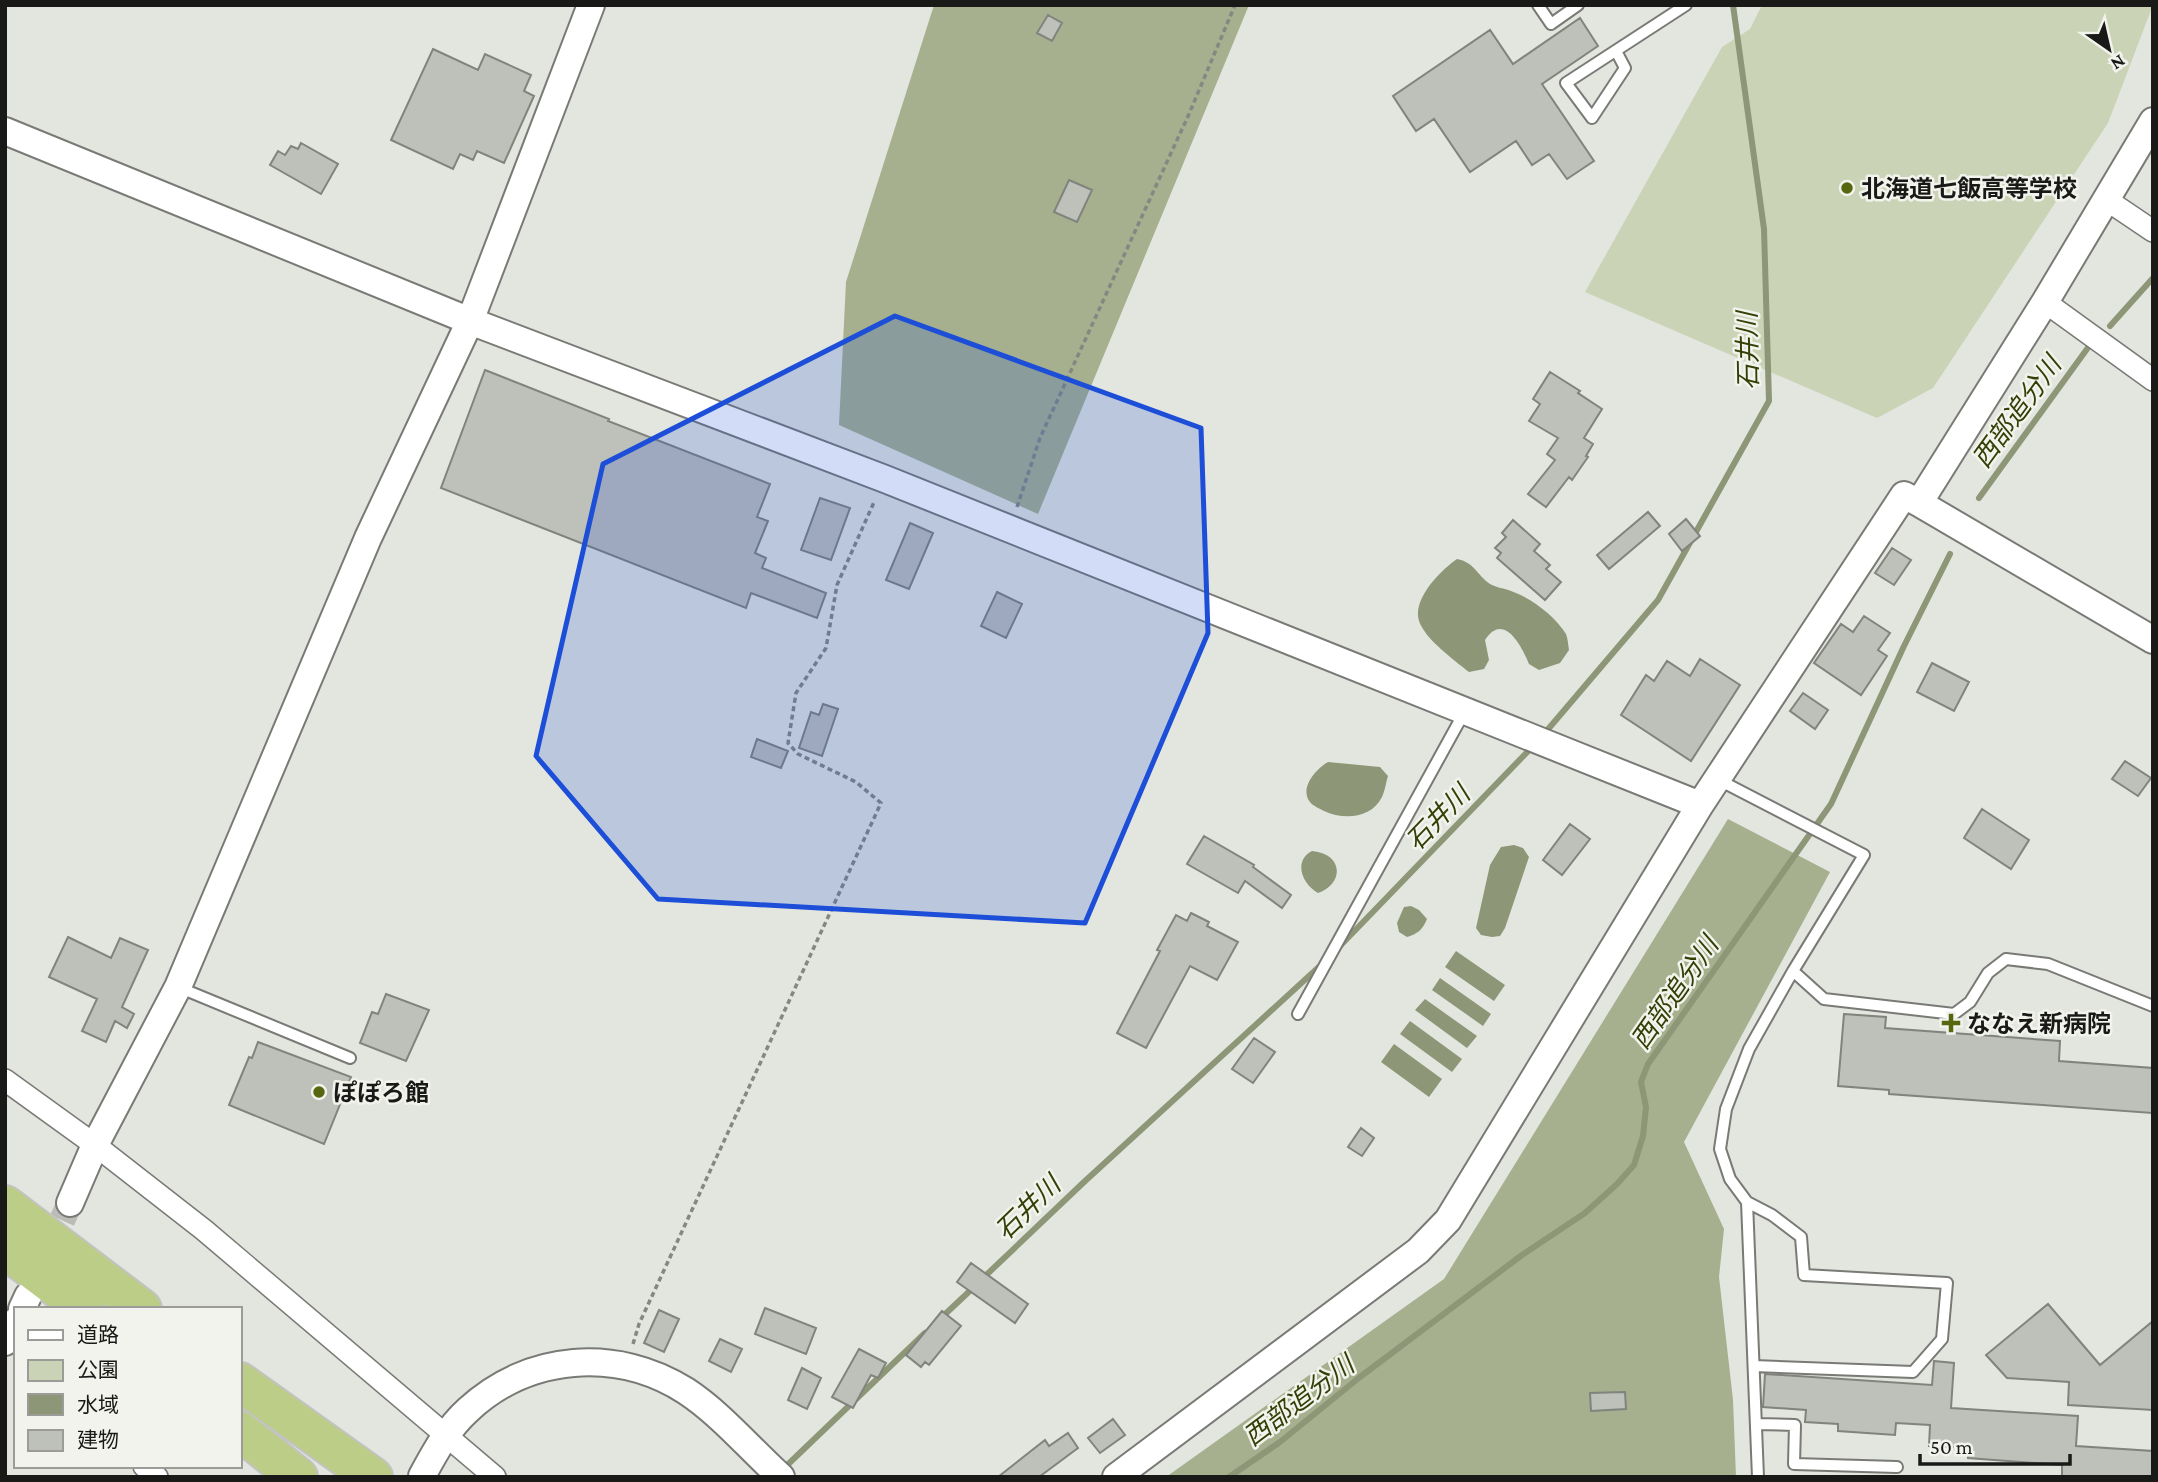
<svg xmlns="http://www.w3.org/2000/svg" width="2158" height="1482" font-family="'Crimson Pro','Noto Sans JP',serif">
	<rect width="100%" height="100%" fill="#e3e5df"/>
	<path fill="#cbd3b7" d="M1762 5H2153L2108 123 1933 388 1877 418 1585 292 1722 47 1750 29Z"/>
	<path fill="#a6af8e" d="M934 5H1249L1038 514 839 425 846 282Z
		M1728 819 1830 872 1684 1142 1724 1229 1719 1277 1733 1400 1736 1477H1166L1444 1279Z"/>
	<path fill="#8d9676" d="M1457 559C1474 562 1477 575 1490 584 1497 588 1504 588 1511 591 1531 598 1555 616 1566 634 1568 639 1568 645 1569 650L1560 663 1539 670 1529 664C1522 647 1504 611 1485 640L1489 660 1484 669 1469 672C1454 660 1425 639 1419 621 1412 599 1441 570 1457 559Z
		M1328 762 1380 767 1388 776C1386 782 1385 791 1382 797 1371 819 1343 820 1324 811 1319 808 1313 806 1310 802 1299 788 1316 769 1328 762Z
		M1514 845 1523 848 1529 857 1505 928 1500 936 1492 937 1481 935 1476 928 1490 865 1501 847Z
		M1312 851C1344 854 1344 884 1318 893 1302 884 1293 861 1312 851Z
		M1411 906 1419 910 1427 919C1423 929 1418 934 1407 937L1399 932 1397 923 1404 907Z
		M1456 951 1505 985 1494 1001 1445 967Z
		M1440 978 1491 1014 1483 1026 1432 990Z
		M1425 999 1477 1036 1467 1048 1415 1010Z
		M1410 1021 1462 1059 1452 1072 1400 1034Z
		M1394 1044 1442 1079 1429 1097 1381 1062Z"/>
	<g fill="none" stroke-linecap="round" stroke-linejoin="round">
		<path stroke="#8d9676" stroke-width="6" d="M2110 326 2153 278
			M1979 498 2087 349
			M1544 734 1658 600 1769 401 1764 229 1733 5
			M1340 946 1534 745
			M981 1280 1084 1182 1320 966
			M941 1318 974 1287
			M781 1471 925 1333
			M1229 1477 1280 1442 1360 1377 1522 1255 1585 1213 1617 1184 1634 1165 1643 1136 1646 1107 1641 1082 1648 1064 1831 804 1904 646 1950 554"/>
	</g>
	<path fill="#bec0ba" stroke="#81837d" stroke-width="2" d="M1048 15 1062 23 1052 41 1037 33Z
		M1580 18 1598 46 1542 84 1594 161 1567 179 1549 154 1532 165 1516 141 1470 172 1434 119 1416 131 1393 96 1490 30 1513 64Z
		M433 49 478 70 485 54 531 75 524 91 534 96 504 163 477 151 473 160 460 154 453 169 391 140Z
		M301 143 338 164 321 194 270 165 278 151 285 155 291 146 298 149Z
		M1069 180 1092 190 1077 222 1054 212Z
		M485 370 609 419 608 421 770 484 757 517 768 521 755 553 766 558 762 568 826 593 817 618 751 593 746 608 441 488Z
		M1550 372 1580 391 1578 393 1602 409 1584 438 1593 444 1586 456 1588 457 1572 480 1569 477 1546 507 1528 494 1555 460 1547 454 1558 438 1529 421 1540 404 1533 399Z
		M820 498 850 508 831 560 801 550Z
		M1648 512 1660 526 1609 569 1597 555Z
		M1686 519 1700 536 1682 551 1669 534Z
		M1513 520 1540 544 1534 551 1550 565 1546 569 1561 582 1545 600 1497 558 1501 553 1495 548 1506 537 1502 533Z
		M910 523 933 533 909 589 886 580Z
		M1892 548 1911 560 1894 585 1875 573Z
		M997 592 1022 604 1006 638 981 626Z
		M1864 616 1890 633 1878 650 1887 656 1861 695 1814 663 1841 624 1853 632Z
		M1700 659 1740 685 1691 761 1621 715 1646 675 1654 681 1667 661 1690 676Z
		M1932 663 1969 682 1954 711 1917 692Z
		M1803 693 1828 710 1815 729 1790 711Z
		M823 704 838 709 822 756 799 748 811 712 819 715Z
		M757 739 788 751 781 768 751 757Z
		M2125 761 2151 778 2138 796 2112 779Z
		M1982 809 2029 840 2011 869 1964 838Z
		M1570 824 1590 839 1562 875 1543 860Z
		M1204 836 1254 865 1253 867 1291 895 1282 908 1245 881 1238 893 1187 864Z
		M1191 913 1209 922 1207 926 1238 942 1217 980 1190 966 1146 1048 1117 1033 1160 951 1157 950 1176 915 1187 921Z
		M68 937 111 958 120 938 148 950 122 1007 134 1014 127 1028 115 1021 106 1042 82 1031 97 999 49 977Z
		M386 994 429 1010 406 1061 360 1043 372 1012 378 1014Z
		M1844 1014 1886 1017 1885 1028 2060 1041 2059 1061 2153 1068 2152 1113 1889 1094V1090L1838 1086Z
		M1254 1038 1275 1052 1253 1083 1232 1069Z
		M258 1042 351 1077 324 1144 229 1105 249 1057 252 1058Z
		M1361 1128 1374 1138 1362 1156 1348 1147Z
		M971 1263 1028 1304 1015 1323 957 1282Z
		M2048 1304 2100 1365 2153 1321V1410L2068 1405 2069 1382 2007 1378 1986 1355Z
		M765 1308 816 1328 806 1354 755 1334Z
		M659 1310 679 1319 664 1352 644 1343Z
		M942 1311 961 1326 929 1365 925 1362 921 1367 906 1355Z
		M720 1339 742 1349 731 1372 709 1361Z
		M859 1349 886 1363 878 1378 871 1375 853 1408 832 1397Z
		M1934 1361 1954 1363 1951 1408 2078 1416 2076 1446 2153 1451V1477H2062V1465L1968 1458 1969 1448 1929 1446 1930 1425 1896 1423 1895 1435 1838 1431V1424L1805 1422 1806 1410 1763 1407 1765 1374 1932 1385Z
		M802 1368 821 1378 807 1409 788 1400Z
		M1625 1392 1626 1409 1591 1411 1590 1393Z
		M1113 1419 1125 1435 1100 1453 1088 1438Z
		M1068 1433 1078 1448 1039 1477H998L1045 1440 1049 1446Z"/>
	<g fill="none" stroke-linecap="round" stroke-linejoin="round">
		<path stroke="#bbbcb7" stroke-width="26" stroke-dasharray="26 13" stroke-linecap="butt" d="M46 1256 70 1203"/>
		<g stroke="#797a75" stroke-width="14">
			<path id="service" d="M1538 5 1551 24 1578 5
				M1616 51 1625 68 1592 118 1566 83 1686 5
				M1717 779 1864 855 1793 971 1824 999 1954 1014 1970 1002 1988 973 2006 959 2048 964 2153 1006
				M178 987 350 1058
				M1298 1014 1465 711
				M1747 1202 1758 1477
				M1754 1366 1913 1372 1942 1339 1947 1283 1804 1275 1801 1237 1772 1215 1747 1202 1730 1179 1720 1149 1726 1109 1749 1049 1793 971
				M1756 1424 1795 1425 1794 1464 1897 1467"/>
		</g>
		<g stroke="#797a75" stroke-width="24">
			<path id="minor" d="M2107 200 2153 231
				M2045 302 2153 380
				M5 1080 95 1145 204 1230 495 1477
				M144 1466 157 1477"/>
		</g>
		<g stroke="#797a75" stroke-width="30">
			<path id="tertiary" d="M5 131 470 321 885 479 1700 805
				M1919 503 2153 640
				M70 1203 95 1145 178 987 368 538 470 321 591 5
				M22 1309 28 1296
				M5 1342 16 1321
				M422 1476C435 1452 448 1428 468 1410 528 1354 617 1347 686 1391 721 1414 750 1449 781 1477
				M1116 1477 1418 1251 1448 1220 1700 805 1904 495 1919 503 2045 302 2153 121"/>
		</g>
		<g stroke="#c3c3c3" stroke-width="42">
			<path id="motorway" d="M5 1205 142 1309
				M5 1249 85 1309
				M240 1382 373 1477
				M240 1431 298 1477"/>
		</g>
		<path stroke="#858782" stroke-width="3.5" stroke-dasharray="5 3.5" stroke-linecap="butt" d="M1017 507 1040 438 1189 114 1235 5
			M633 1344 639 1324 881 803 856 782 798 754 788 743 796 693 826 648 837 585 875 500"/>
		<use href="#service" stroke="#fff" stroke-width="10"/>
		<use href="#minor" stroke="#fff" stroke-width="21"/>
		<use href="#tertiary" stroke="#fff" stroke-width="26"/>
		<use href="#motorway" stroke="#bbcd86" stroke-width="38"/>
	</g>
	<path fill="#1d4ed8" fill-opacity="0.2" stroke="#1d4ed8" stroke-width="5" stroke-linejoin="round" d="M895 316 1201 428 1208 633 1085 923 658 899 536 756 603 464Z"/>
	<g fill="#566710" stroke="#f1f3ec" stroke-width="2.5">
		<circle cx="1847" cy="188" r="7"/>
		<path d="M1947.5 1012.5h7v7h7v7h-7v7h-7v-7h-7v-7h7z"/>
		<circle cx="319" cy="1092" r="7"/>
	</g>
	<g text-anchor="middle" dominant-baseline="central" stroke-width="5" stroke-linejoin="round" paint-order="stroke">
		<g font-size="24" font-weight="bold" fill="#191a18" stroke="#f1f3ec" text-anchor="start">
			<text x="1861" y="188">北海道七飯高等学校</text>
			<text x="1967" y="1023">ななえ新病院</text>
			<text x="333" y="1092">ぽぽろ館</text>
		</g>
		<g font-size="26" font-style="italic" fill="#343f06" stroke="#f1f3ec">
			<text transform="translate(1748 351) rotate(-91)">石井川</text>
			<text transform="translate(2017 412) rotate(-54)">西部追分川</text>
			<text transform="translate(1438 818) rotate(-46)">石井川</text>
			<text transform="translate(1675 993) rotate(-55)">西部追分川</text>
			<text transform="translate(1028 1208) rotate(-44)">石井川</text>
			<text transform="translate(1299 1401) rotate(-37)">西部追分川</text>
		</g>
	</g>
	<rect width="2158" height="1482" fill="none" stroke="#191a18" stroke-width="14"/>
	<rect x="14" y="1307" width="228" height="161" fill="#f1f3ec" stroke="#9b9c97" stroke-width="2"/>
	<rect x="28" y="1330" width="35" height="10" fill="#ffffff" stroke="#9b9c97" stroke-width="2"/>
	<text x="77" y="1342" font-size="21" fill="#191a18">道路</text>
	<rect x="28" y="1360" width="35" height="21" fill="#cbd3b7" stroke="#9b9c97" stroke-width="2"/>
	<text x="77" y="1377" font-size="21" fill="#191a18">公園</text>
	<rect x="28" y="1394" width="35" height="21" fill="#8d9676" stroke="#9b9c97" stroke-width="2"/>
	<text x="77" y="1412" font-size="21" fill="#191a18">水域</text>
	<rect x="28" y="1430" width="35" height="21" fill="#bec0ba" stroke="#9b9c97" stroke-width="2"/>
	<text x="77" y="1447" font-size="21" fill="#191a18">建物</text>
	<g transform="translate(2109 49) rotate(146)" stroke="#f1f3ec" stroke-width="5" paint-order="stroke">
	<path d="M0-5L12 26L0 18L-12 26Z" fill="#191a18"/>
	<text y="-10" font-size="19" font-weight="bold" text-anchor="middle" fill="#191a18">N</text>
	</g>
	<path d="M1920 1454v10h150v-10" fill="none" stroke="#191a18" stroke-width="3.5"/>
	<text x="1930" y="1454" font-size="21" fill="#191a18" stroke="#f1f3ec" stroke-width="5" paint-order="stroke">50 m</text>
</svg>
